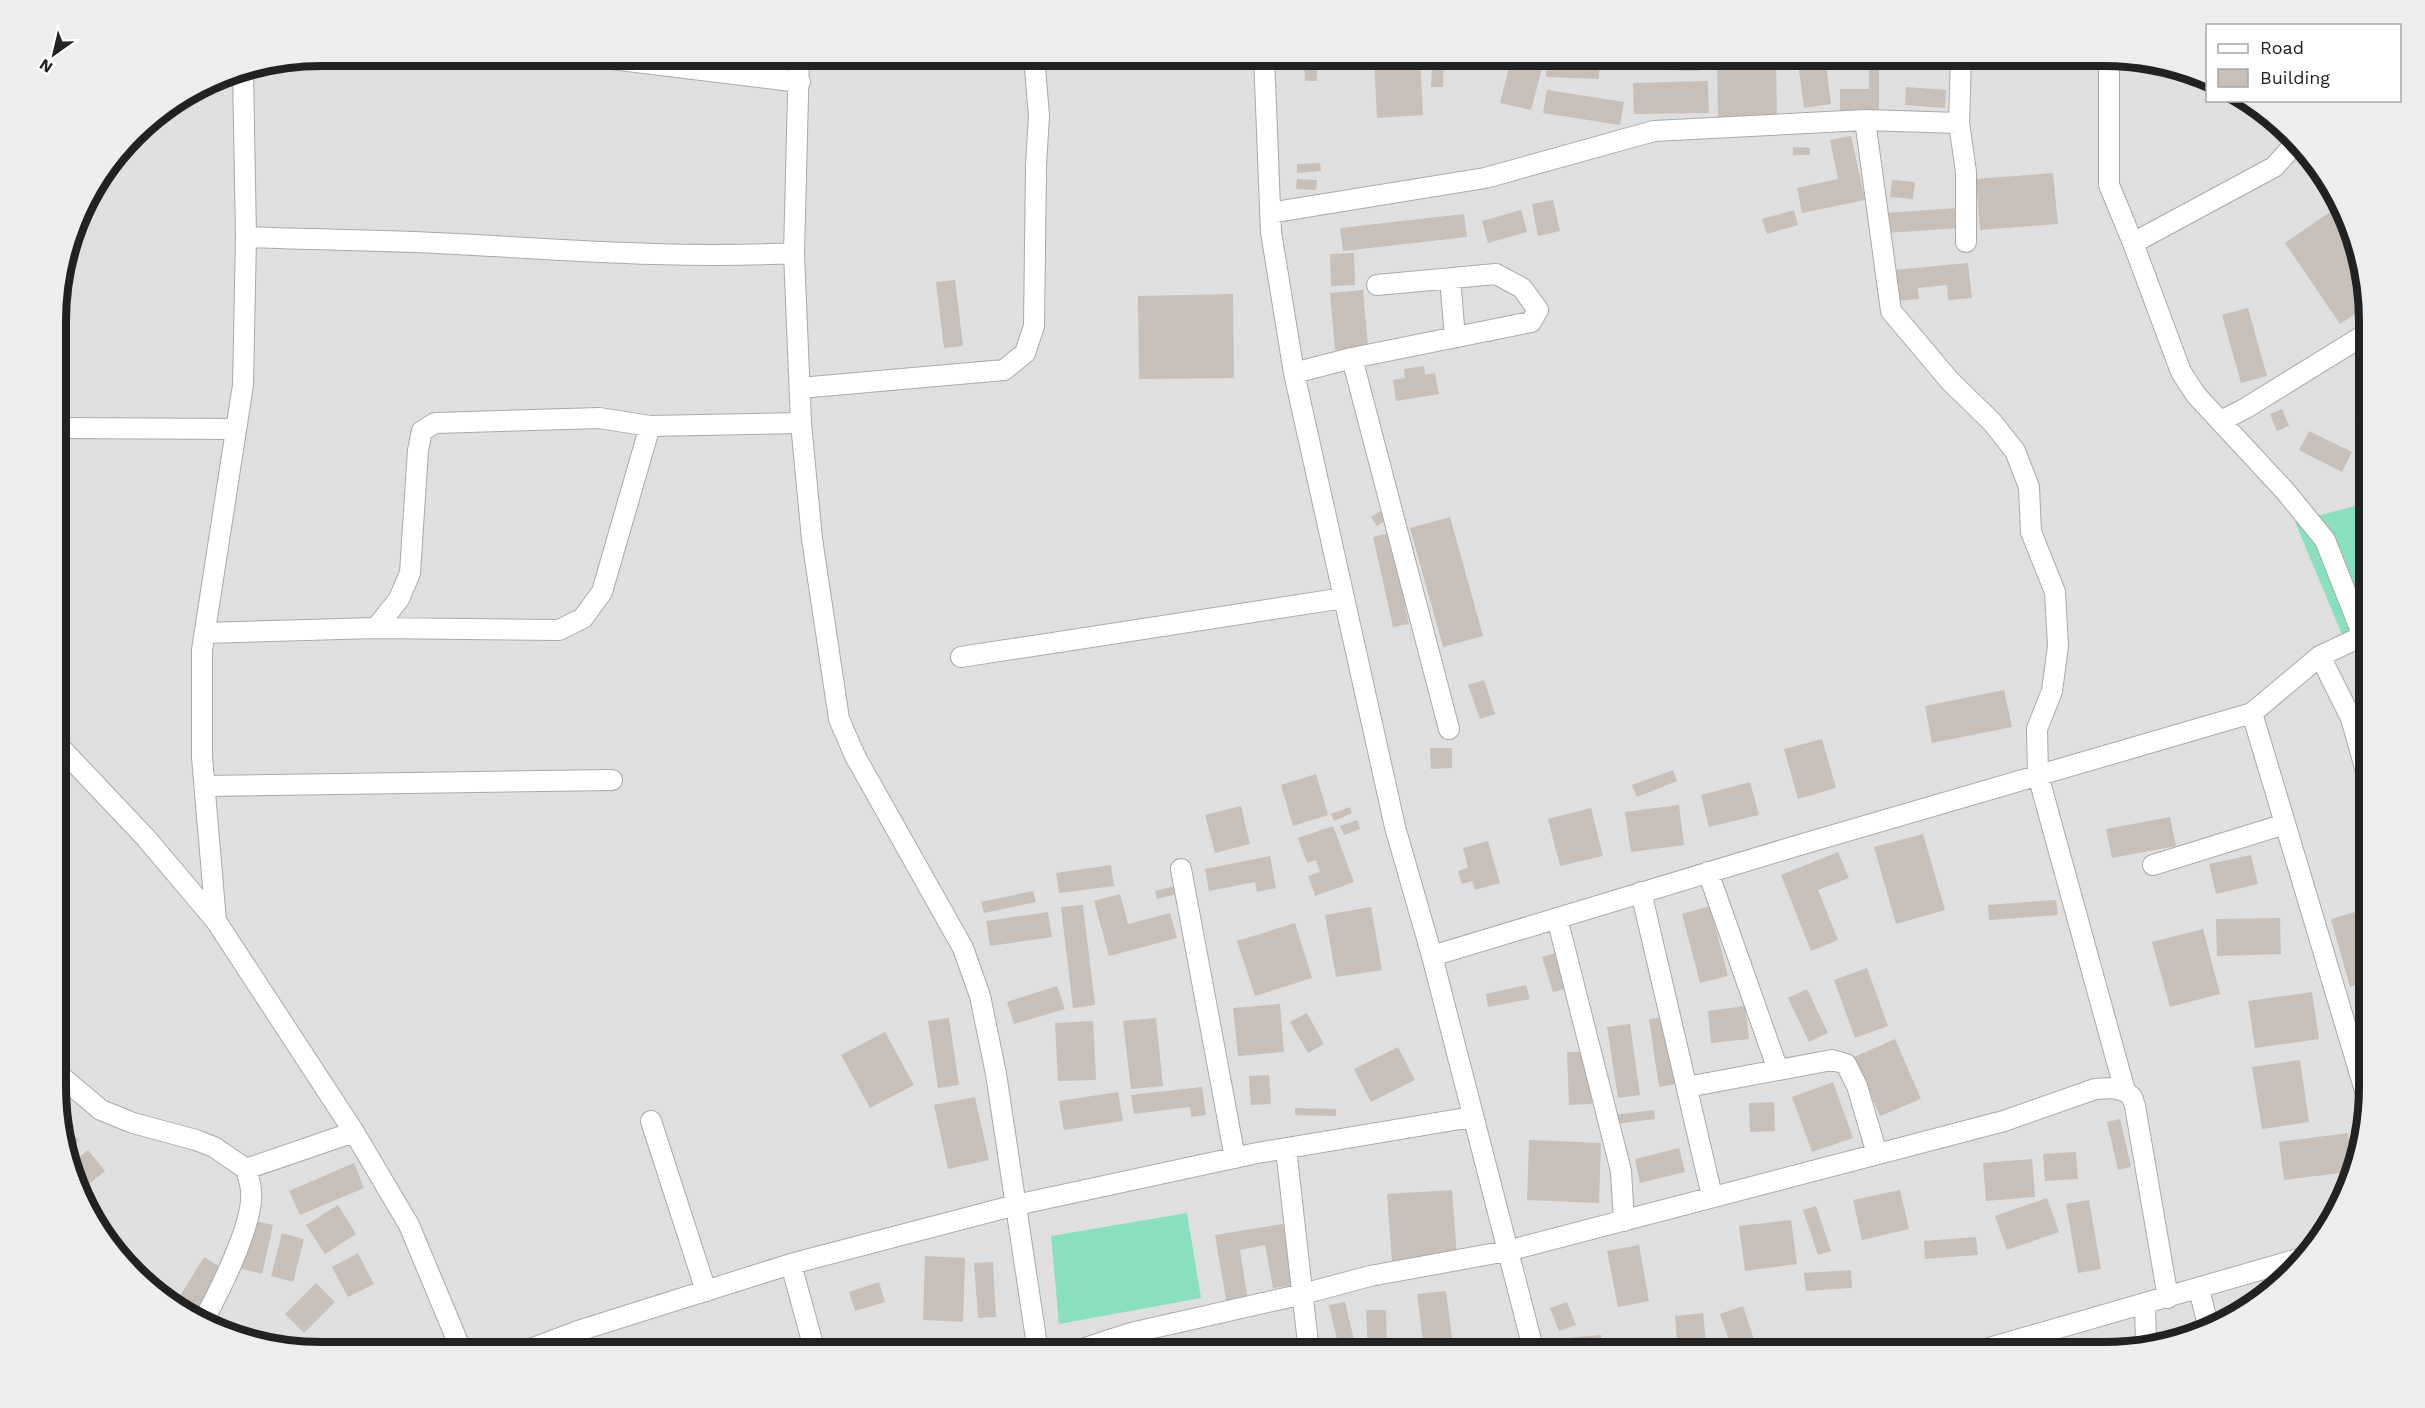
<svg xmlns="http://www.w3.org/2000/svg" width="2425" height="1408" font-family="'Work Sans',sans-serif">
	<rect width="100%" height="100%" fill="#f2efe9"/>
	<path fill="#e0dfdf" d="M321 56H2104L2173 65 2207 79 2208 100 2247 101 2325 174 2356 236 2369 303V1104L2334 1220 2291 1275 2237 1317 2121 1352H321L252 1343 188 1317 100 1234 58 1121V287L83 203 146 122 220 76Z"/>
	<path fill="#88e0be" d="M2369 502V628L2343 637 2295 522Z
		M1187 1213 1201 1298 1059 1324 1051 1236Z"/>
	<path fill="#c7bfb8" d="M1436 56H1444L1443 87H1431L1432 67H1436Z
		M1546 56H1600L1599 79 1546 77Z
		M1624 56H1699V71L1623 69Z
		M1717 56H1776L1777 120 1718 121Z
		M1797 56H1825L1831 104 1804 108Z
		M1832 56H1879V111H1840V89H1869V59H1832Z
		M1894 56H1956V62L1895 63Z
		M1420 58 1423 115 1377 118 1374 60Z
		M1511 60 1542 68 1531 110 1500 103Z
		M1304 61H1317V81H1305Z
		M1708 81 1709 113 1634 114 1633 83Z
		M1906 87 1946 90 1945 108 1905 105Z
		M1547 90 1624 102 1620 125 1543 113Z
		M1851 136 1865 200 1802 213 1797 188 1838 179 1830 140Z
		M1793 147 1810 148V155H1793Z
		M1320 163 1321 171 1297 173V164Z
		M2053 173 2058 224 1980 230 1976 179Z
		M1297 179 1317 180 1316 190 1296 189Z
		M1892 180 1915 182 1913 199 1890 197Z
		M1553 200 1560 231 1538 236 1532 204Z
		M2340 205 2356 236 2369 305 2340 324 2285 243Z
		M1959 208 1961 228 1885 233 1883 213Z
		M1521 210 1527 232 1488 243 1482 221Z
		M1794 210 1798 225 1767 234 1762 219Z
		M1464 214 1467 237 1343 251 1340 228Z
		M1354 253 1355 285 1331 286 1330 254Z
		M1968 263 1972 298 1948 300 1947 285 1918 288 1919 299 1896 301 1893 270Z
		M955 280 963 346 944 348 936 282Z
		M1363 290 1368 347 1335 350 1330 293Z
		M1233 294 1234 378 1139 379 1138 296Z
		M2248 308 2267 376 2241 383 2222 315Z
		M2369 358V391L2355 366Z
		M1424 366 1425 375 1435 373 1439 394 1396 401 1393 380 1405 378 1404 369Z
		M2282 409 2289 426 2277 431 2270 414Z
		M2368 414 2369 428 2361 433 2354 422Z
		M2309 431 2352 452 2342 472 2299 450Z
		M1385 508 1390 517 1377 526 1371 517Z
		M1450 517 1483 636 1443 647 1410 528Z
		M1389 533 1409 624 1393 627 1373 537Z
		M1484 680 1495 714 1480 719 1468 685Z
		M2004 690 2012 727 1932 743 1925 706Z
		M1822 739 1836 788 1798 799 1784 749Z
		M1430 748H1452V768L1431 769Z
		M1673 770 1677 781 1637 797 1632 785Z
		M1316 774 1328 815 1293 826 1281 785Z
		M1750 782 1759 815 1709 827 1701 795Z
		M1679 805 1684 845 1631 852 1625 812Z
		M1241 806 1250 844 1215 853 1205 815Z
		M1350 807 1352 813 1334 821 1331 814Z
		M1591 808 1603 856 1560 866 1548 819Z
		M2170 817 2176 846 2112 858 2106 829Z
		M1357 820 1360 829 1344 835 1340 826Z
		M1333 826 1354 882 1315 896 1308 876 1320 872 1316 860 1307 863 1298 838Z
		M1923 834 1945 910 1896 924 1874 847Z
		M1488 841 1500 883 1475 890 1472 881 1462 884 1458 871 1468 868 1463 848Z
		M1838 852 1849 878 1818 890 1838 940 1811 951 1781 875Z
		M2251 855 2258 884 2216 894 2209 864Z
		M1270 856 1276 888 1257 892 1255 882 1209 891 1205 869Z
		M1111 865 1114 886 1059 893 1056 873Z
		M1175 886 1177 894 1157 899 1155 891Z
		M1033 891 1036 902 984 913 981 902Z
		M1120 894 1128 924 1170 913 1177 938 1109 956 1094 901Z
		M2056 900 2058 915 1989 920 1988 905Z
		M1083 905 1095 1005 1073 1008 1061 907Z
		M1710 906 1728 976 1700 983 1682 914Z
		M1371 907 1382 970 1336 977 1325 915Z
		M2369 908V982L2350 987 2331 919Z
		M1048 912 1052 937 990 946 986 921Z
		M2280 918 2281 954 2217 956 2216 919Z
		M1295 923 1312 978 1255 996 1237 941Z
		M2203 929 2220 994 2170 1007 2152 942Z
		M1561 951 1572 987 1553 992 1542 957Z
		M1867 968 1888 1026 1855 1038 1834 980Z
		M1526 985 1530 999 1488 1007 1486 994Z
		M1057 986 1065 1009 1014 1024 1007 1002Z
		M1807 989 1828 1033 1809 1042 1788 998Z
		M2312 992 2319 1039 2255 1048 2248 1001Z
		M1280 1004 1284 1052 1238 1056 1233 1008Z
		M1745 1006 1749 1039 1711 1043 1708 1011Z
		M1307 1013 1324 1044 1308 1053 1290 1022Z
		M1666 1017 1676 1084 1659 1087 1649 1019Z
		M949 1018 959 1085 938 1088 928 1021Z
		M1156 1018 1163 1086 1131 1089 1123 1021Z
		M1093 1021 1096 1080 1058 1081 1055 1023Z
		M1630 1024 1640 1095 1618 1098 1607 1027Z
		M885 1032 914 1085 870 1108 841 1055Z
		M1895 1039 1921 1099 1880 1116 1854 1057Z
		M1398 1047 1415 1080 1371 1102 1354 1069Z
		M1567 1052H1590L1592 1104 1569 1105Z
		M2300 1060 2309 1122 2262 1129 2252 1067Z
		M1269 1075 1271 1104 1251 1105 1249 1076Z
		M1833 1082 1853 1138 1812 1152 1792 1097Z
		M1202 1087 1206 1115 1191 1117 1190 1107 1134 1114 1131 1095Z
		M1118 1092 1123 1121 1064 1130 1059 1101Z
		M975 1097 989 1160 948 1169 934 1105Z
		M1774 1102 1775 1131 1750 1132 1749 1103Z
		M1295 1108 1336 1109V1116L1295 1115Z
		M1654 1110 1655 1119 1615 1124 1614 1115Z
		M2120 1119 2131 1167 2118 1170 2107 1122Z
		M58 1121 79 1140 69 1151Z
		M2348 1133 2352 1161 2348 1172 2284 1180 2279 1142Z
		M1529 1140 1601 1143 1599 1203 1527 1200Z
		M1679 1148 1685 1172 1640 1183 1635 1159Z
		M88 1150 105 1171 83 1189 73 1162Z
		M2076 1152 2078 1179 2045 1181 2043 1154Z
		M2032 1159 2035 1197 1986 1201 1983 1163Z
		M354 1163 364 1188 300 1215 289 1191Z
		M1452 1190 1457 1258 1392 1262 1387 1194Z
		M1900 1190 1909 1229 1862 1240 1853 1200Z
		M2047 1198 2059 1232 2007 1250 1995 1216Z
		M2089 1200 2101 1269 2078 1273 2066 1204Z
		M338 1205 356 1234 325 1254 306 1225Z
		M1816 1206 1831 1251 1818 1255 1803 1210Z
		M250 1220 273 1225 262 1274 239 1268Z
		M1791 1220 1797 1264 1745 1271 1739 1226Z
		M1283 1224 1294 1285 1273 1288 1265 1245 1240 1250 1248 1301 1227 1305 1215 1235Z
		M282 1233 304 1239 293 1282 271 1276Z
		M1976 1237 1978 1255 1925 1259 1924 1241Z
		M1639 1245 1649 1301 1618 1307 1607 1251Z
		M358 1253 374 1284 348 1297 332 1267Z
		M925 1256 965 1258 963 1322 923 1320Z
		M204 1257 222 1268 191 1318 175 1304Z
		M993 1262 996 1317 978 1318 974 1263Z
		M1851 1270 1852 1288 1806 1291 1804 1273Z
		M879 1282 885 1302 855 1311 849 1292Z
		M316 1283 335 1302 304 1333 285 1314Z
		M1446 1291 1453 1346 1424 1349 1417 1294Z
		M1345 1302 1357 1352H1340L1329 1305Z
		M1567 1302 1576 1325 1559 1331 1550 1308Z
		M1743 1306 1758 1352H1733L1720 1314Z
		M1366 1310H1386L1387 1352H1368Z
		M1703 1313 1707 1352H1678L1675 1316Z
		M1601 1335 1603 1352H1567L1566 1338Z"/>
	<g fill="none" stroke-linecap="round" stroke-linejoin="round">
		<g stroke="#a9a9a9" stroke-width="22">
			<path id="minor" d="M587 56 800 82
				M799 56 794 253 801 423 812 539 839 719 855 756 963 948 980 996 996 1074 1038 1352
				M1264 56 1271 232 1294 373 1395 827 1432 956 1534 1352
				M1961 56 1959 123 1966 172V242
				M2109 56V185L2133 243 2181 372 2196 395 2286 492 2325 540 2363 636
				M1865 120 1891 311 1950 381 1992 422 2015 451 2029 487 2031 532 2055 592 2058 646 2052 691 2037 729 2038 775 2125 1091
				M1270 213 1485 178 1654 131 1865 120 1959 123
				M246 237C316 240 386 240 456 244 569 250 681 259 794 253
				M2133 243 2274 167 2294 145
				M1450 279 1455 337
				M1352 358 1449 729
				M1294 373 1352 358 1531 322 1538 310 1522 288 1496 274 1377 285
				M800 388 1004 370 1025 353 1034 326 1036 166 1039 116 1034 56
				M2221 421 2246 408 2369 332
				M58 428 236 429
				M376 628 559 630 583 618 602 592 650 426
				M205 633 376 628 399 599 410 573 418 450 422 431 435 423 599 418 650 426 801 423
				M2320 656 2351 718 2369 782
				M961 657 1344 598
				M2252 713 2369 1104
				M58 745 146 838 216 921 354 1132 409 1225 462 1352
				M207 786 612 780
				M2153 865 2285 824
				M1181 869 1235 1158
				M1708 872 1778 1070
				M1641 892 1712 1196
				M1557 918 1621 1171 1624 1221
				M216 921 202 757V650L243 385 246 237 243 71
				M1432 956 1796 846 2252 713 2320 656 2369 633
				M58 1074 101 1110 133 1123 196 1140 214 1147 246 1169C248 1177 251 1184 251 1192 254 1224 218 1294 202 1323
				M1687 1087 1832 1060 1846 1064 1857 1086 1877 1154
				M651 1121 706 1291
				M1286 1149 1309 1352
				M246 1169 354 1132
				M791 1264 815 1352
				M2199 1289 2208 1325
				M2145 1304 2146 1344
				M522 1352 578 1331 791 1264 1016 1205 1257 1153 1472 1117
				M1073 1352 1131 1333 1303 1294 1370 1276 1507 1251 2004 1121 2095 1089 2112 1088 2125 1091 2132 1097 2135 1106 2168 1298
				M1504 1352 1532 1346
				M1975 1352 2305 1257"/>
		</g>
		<use href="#minor" stroke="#fff" stroke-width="20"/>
	</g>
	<path d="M0 0H2425V1408H0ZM321 66H2104A255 255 0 0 1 2359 321V1087A255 255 0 0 1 2104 1342H321A255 255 0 0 1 66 1087V321A255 255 0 0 1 321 66Z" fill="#ededed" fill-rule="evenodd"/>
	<path fill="none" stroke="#222" stroke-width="8" d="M321 66H2104A255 255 0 0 1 2359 321V1087A255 255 0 0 1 2104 1342H321A255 255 0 0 1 66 1087V321A255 255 0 0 1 321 66Z"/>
	<rect x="2206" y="24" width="195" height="78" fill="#ffffff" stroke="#a7a7a7" stroke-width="1.5"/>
	<rect x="2218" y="44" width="30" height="9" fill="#ffffff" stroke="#a7a7a7" stroke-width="1.5"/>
	<text x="2260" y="54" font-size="18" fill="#222222">Road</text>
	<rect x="2218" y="69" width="30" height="18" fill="#c7bfb8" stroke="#a7a7a7" stroke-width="1.5"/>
	<text x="2260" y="84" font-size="18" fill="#222222">Building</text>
	<g transform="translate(54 54) rotate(214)" stroke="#ffffff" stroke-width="4.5" paint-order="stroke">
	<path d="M0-4.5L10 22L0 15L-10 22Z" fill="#222222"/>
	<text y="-9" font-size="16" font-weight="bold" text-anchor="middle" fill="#222222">N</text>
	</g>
</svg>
